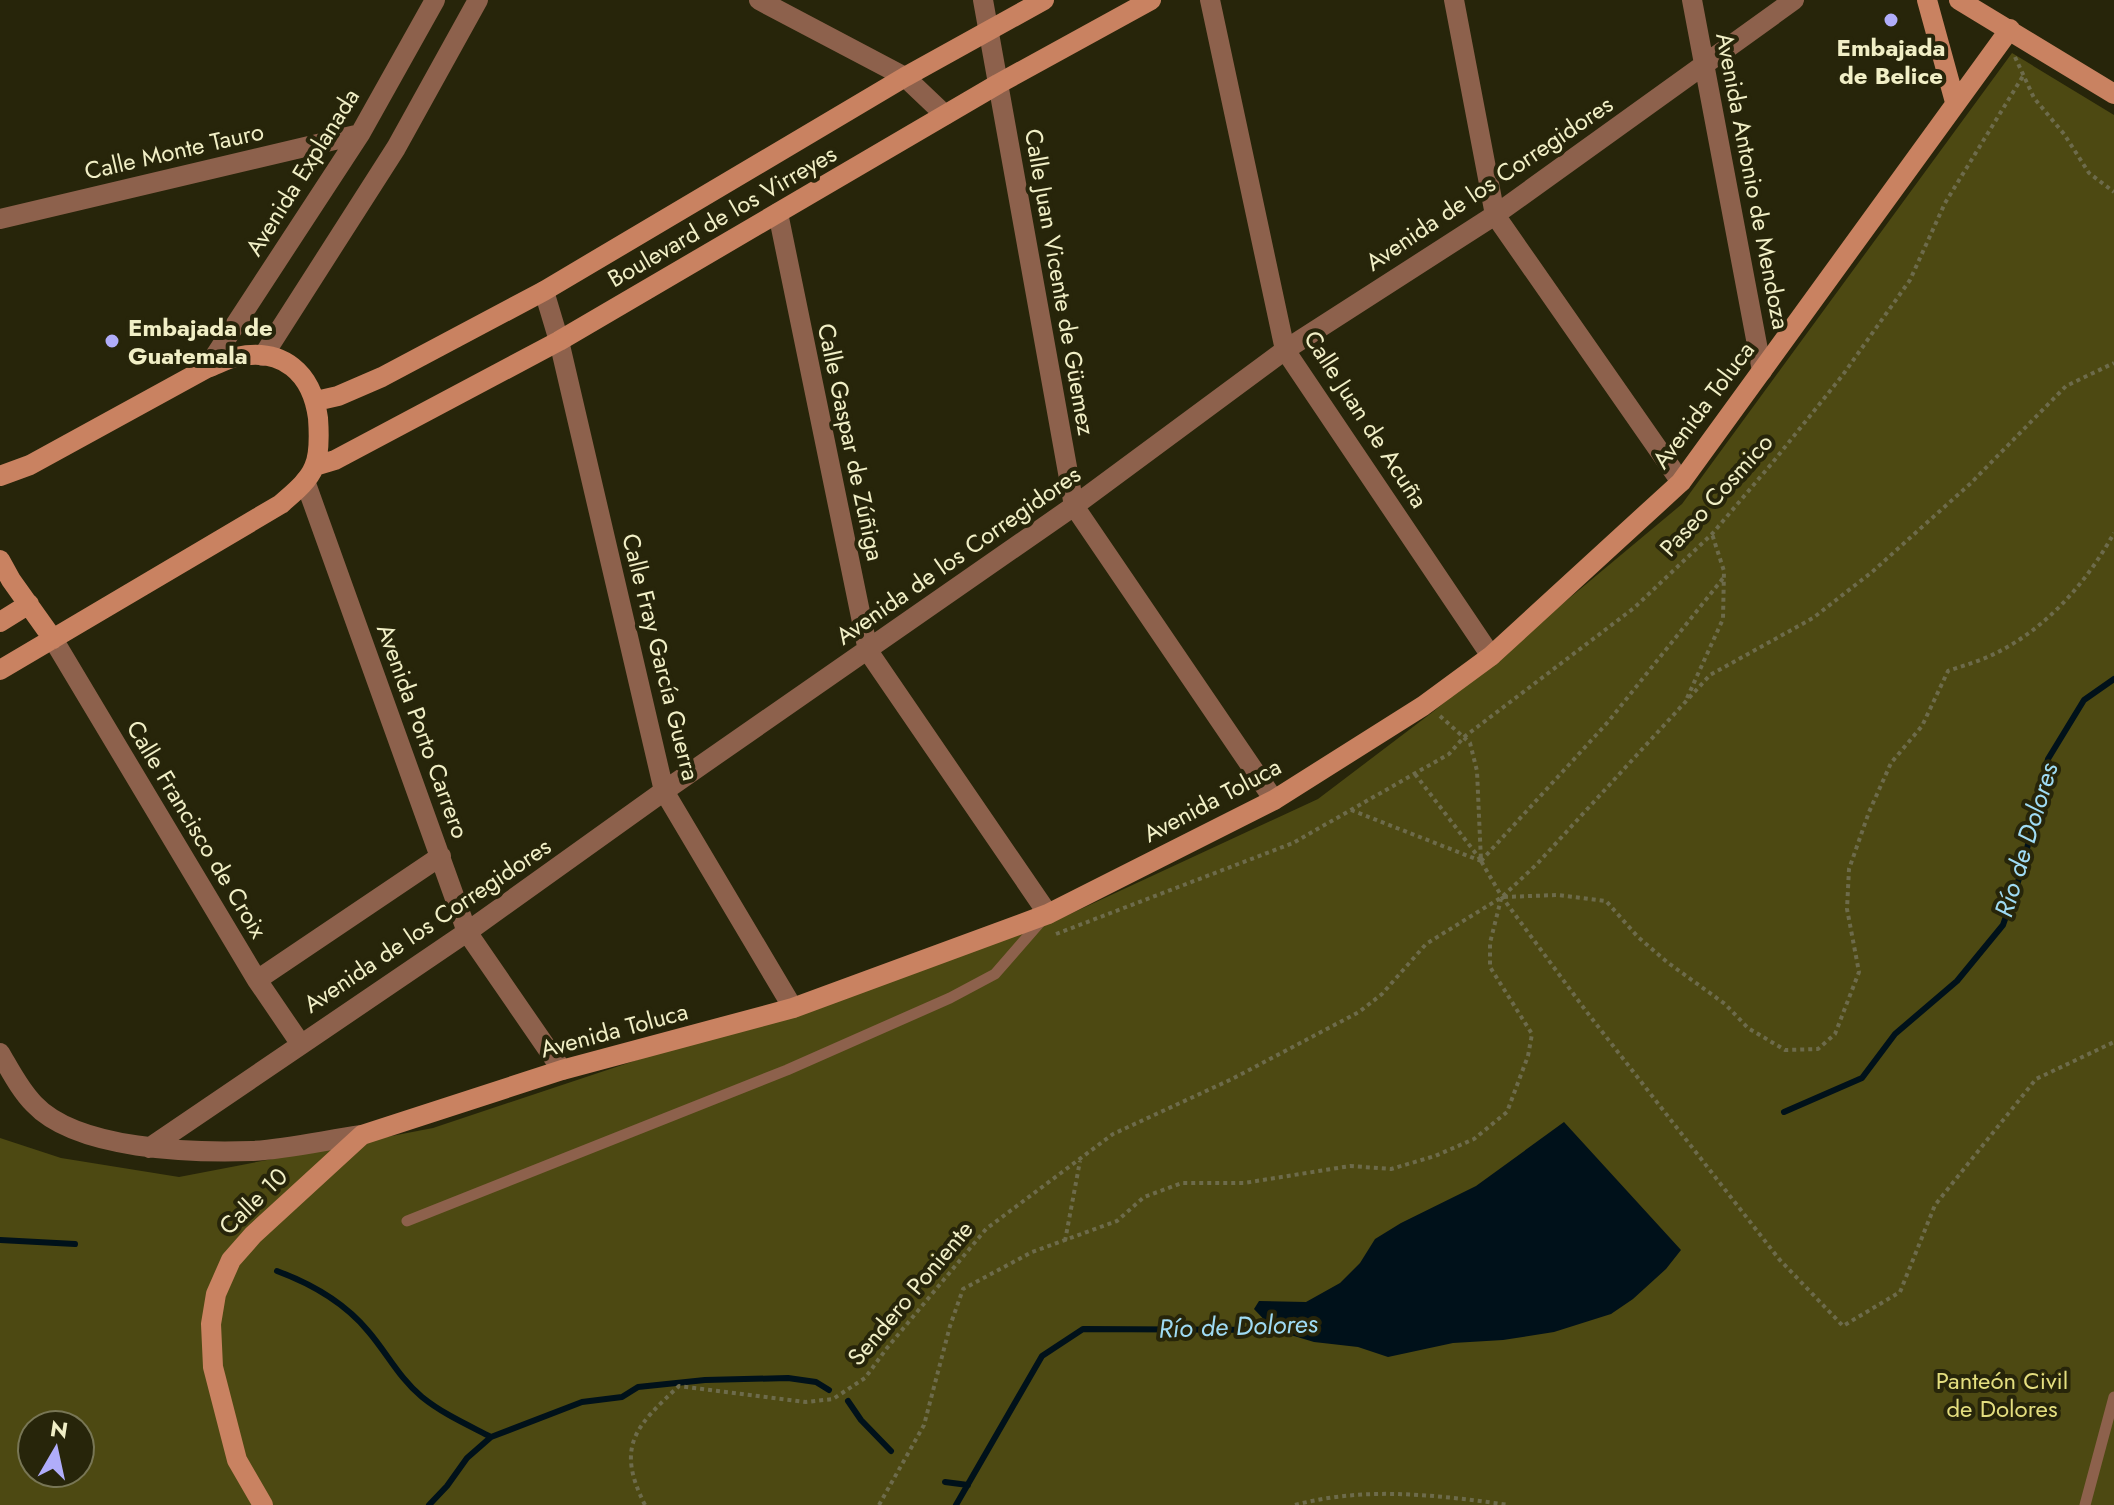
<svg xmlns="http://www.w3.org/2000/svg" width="2114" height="1505" font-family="Jost,sans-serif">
	<rect width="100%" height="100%" fill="#27250a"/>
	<path fill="#4d4912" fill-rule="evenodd" d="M2012 53 2114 115V1505H0V1138L61 1158 179 1177 433 1128 1055 921 1318 799 1434 711 1682 504ZM32 1425H80V1473H32Z"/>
	<path fill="#00111a" d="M1564 1122 1681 1250 1666 1269 1633 1299 1611 1314 1554 1332 1503 1340 1453 1343 1388 1357 1358 1347 1314 1342 1274 1330 1254 1309 1259 1301 1306 1302 1340 1283 1360 1263 1375 1239 1401 1223 1476 1186Z"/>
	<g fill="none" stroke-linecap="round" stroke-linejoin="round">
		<path stroke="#00111a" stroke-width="6" d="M1784 1112 1862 1078 1895 1034 1957 981 2003 925 2022 870 2048 759 2084 700 2114 679
			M0 1240 75 1244
			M277 1271C312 1284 344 1302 368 1331 387 1353 399 1378 422 1397 443 1414 468 1425 491 1437
			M848 1401 861 1420 891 1451
			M945 1482 968 1485
			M429 1505 447 1486 467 1458 491 1437 582 1402 622 1397 638 1387 705 1380 788 1378 816 1382 829 1390
			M956 1505 1042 1356 1083 1329 1282 1330"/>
		<path stroke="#6d6b4b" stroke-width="4" stroke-dasharray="4 4" stroke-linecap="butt" d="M2015 57 2034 98 2064 134 2089 173 2114 192
			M1687 698 1723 619 1724 571 1712 534
			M1440 716 1470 743 1477 771 1481 861 1502 897 1586 1011 1779 1259 1843 1326 1900 1292 1935 1205 2036 1079 2114 1042
			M1415 774 1480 859
			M1351 810 1481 861
			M1481 861 1608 722 1724 577
			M1504 897 1558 895 1606 901 1638 937 1667 962 1725 1004 1748 1028 1785 1050 1818 1049 1835 1034 1859 972 1847 909 1849 869 1869 812 1891 763 1922 726 1948 671C1964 665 1981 661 1996 653 2047 628 2087 582 2114 533
			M1056 934 1293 843 1449 754 1464 737 1634 608 1712 534 1773 462 1842 376 1910 280 1945 203 2023 76
			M1065 1241 1080 1161
			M645 1505C615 1446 636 1426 679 1386L806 1402 833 1399 865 1378 887 1348 986 1229 1113 1134 1232 1079 1359 1012 1382 994 1426 944 1502 897 1537 864 1710 675 1813 618 1872 572 1971 483 2066 386 2114 363
			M879 1505 924 1425 950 1326 963 1289 1032 1252 1117 1221 1144 1197 1182 1183H1244L1350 1166 1391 1169 1435 1156 1474 1139 1507 1112 1528 1056 1532 1034 1490 967V943L1501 899
			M1295 1505C1366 1486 1437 1495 1509 1505"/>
		<path stroke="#8d614c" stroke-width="11" d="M407 1221 787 1070 950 998 995 974 1043 919
			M2085 1505 2114 1397"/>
		<path stroke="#8d614c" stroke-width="20" d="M759 0 905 77 945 115
			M983 0 1074 506 1274 800
			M1210 0 1285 350 1491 656
			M1454 0 1495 215 1681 482
			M1692 0 1762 371
			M778 213 868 651 1048 914
			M0 219 360 134
			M544 291 559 341 664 791 793 1008
			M263 356 396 148 478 0
			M207 368 360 134 435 0
			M305 481 467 932 562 1070
			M53 639 257 980 300 1043
			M257 980 441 856
			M0 1053C10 1070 20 1090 34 1104 77 1150 193 1153 252 1151 288 1149 326 1140 362 1135
			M149 1148 467 932 664 791 1074 506 1285 350 1495 215 1794 0"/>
		<path stroke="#c98261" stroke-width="20" d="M1927 0 1955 102
			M1959 0 2114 94
			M316 401 338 396 382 377 544 291 905 77 1044 0
			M315 466 335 460 559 341 998 84 1151 0
			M0 476 30 465 207 368C216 365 226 359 236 357 283 347 312 373 318 418 319 432 320 454 314 467 308 482 292 494 281 504L0 670
			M0 560 11 580 53 639
			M0 622 29 604
			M263 1505 237 1460 213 1367 211 1324 216 1294 231 1260 253 1235 362 1135 562 1070 793 1008 1048 914 1274 800 1423 706 1491 656 1681 482 2010 29"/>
	</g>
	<g fill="#b0adfa" stroke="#27250a" stroke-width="3">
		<circle cx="1891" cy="20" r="8"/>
		<circle cx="112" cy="341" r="8"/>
	</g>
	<g text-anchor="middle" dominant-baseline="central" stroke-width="8" stroke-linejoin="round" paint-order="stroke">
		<g font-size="24" font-weight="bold" fill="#f1efc6" stroke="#27250a">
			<text x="1891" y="47">Embajada<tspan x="1891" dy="28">de Belice</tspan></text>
			<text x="128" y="327" text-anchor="start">Embajada de<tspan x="128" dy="28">Guatemala</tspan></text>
		</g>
		<g font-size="24" fill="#f1efc6" stroke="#27250a">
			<text transform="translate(174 151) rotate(-13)">Calle Monte Tauro</text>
			<text transform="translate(302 172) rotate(-58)">Avenida Explanada</text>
			<text transform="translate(1753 181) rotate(79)">Avenida Antonio de Mendoza</text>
			<text transform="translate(1489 183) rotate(-34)">Avenida de los Corregidores</text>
			<text transform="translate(722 216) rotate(-30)">Boulevard de los Virreyes</text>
			<text transform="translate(1060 282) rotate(80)">Calle Juan Vicente de Güemez</text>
			<text transform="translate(1703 405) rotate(-53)">Avenida Toluca</text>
			<text transform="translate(1366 419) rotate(57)">Calle Juan de Acuña</text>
			<text transform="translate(851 442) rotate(78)">Calle Gaspar de Zúñiga</text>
			<text transform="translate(1716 495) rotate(-48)">Paseo Cosmico</text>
			<text transform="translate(958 555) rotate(-35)">Avenida de los Corregidores</text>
			<text transform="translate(661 657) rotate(76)">Calle Fray García Guerra</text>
			<text transform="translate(423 731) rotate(70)">Avenida Porto Carrero</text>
			<text transform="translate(1212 800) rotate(-28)">Avenida Toluca</text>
			<text transform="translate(197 829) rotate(59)">Calle Francisco de Croix</text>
			<text transform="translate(427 925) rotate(-34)">Avenida de los Corregidores</text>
			<text transform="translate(614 1030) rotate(-15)">Avenida Toluca</text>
			<text transform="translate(253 1201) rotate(-44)">Calle 10</text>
			<text transform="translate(910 1293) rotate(-50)">Sendero Poniente</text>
		</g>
		<g font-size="24" fill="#e4de7f" stroke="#27250a">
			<text x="2002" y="1380">Panteón Civil<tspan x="2002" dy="28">de Dolores</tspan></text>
		</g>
		<g font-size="26" font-style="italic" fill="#9fdbf4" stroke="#27250a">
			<text transform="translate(2026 840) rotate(-73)">Río de Dolores</text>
			<text transform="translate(1238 1326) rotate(-2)">Río de Dolores</text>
		</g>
	</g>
	<g transform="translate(56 1449) rotate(9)"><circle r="38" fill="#27250a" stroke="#787655" stroke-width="2"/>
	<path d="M0-6L14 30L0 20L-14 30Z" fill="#b0adfa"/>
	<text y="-12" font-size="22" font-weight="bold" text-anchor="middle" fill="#f1efc6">N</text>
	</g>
</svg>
